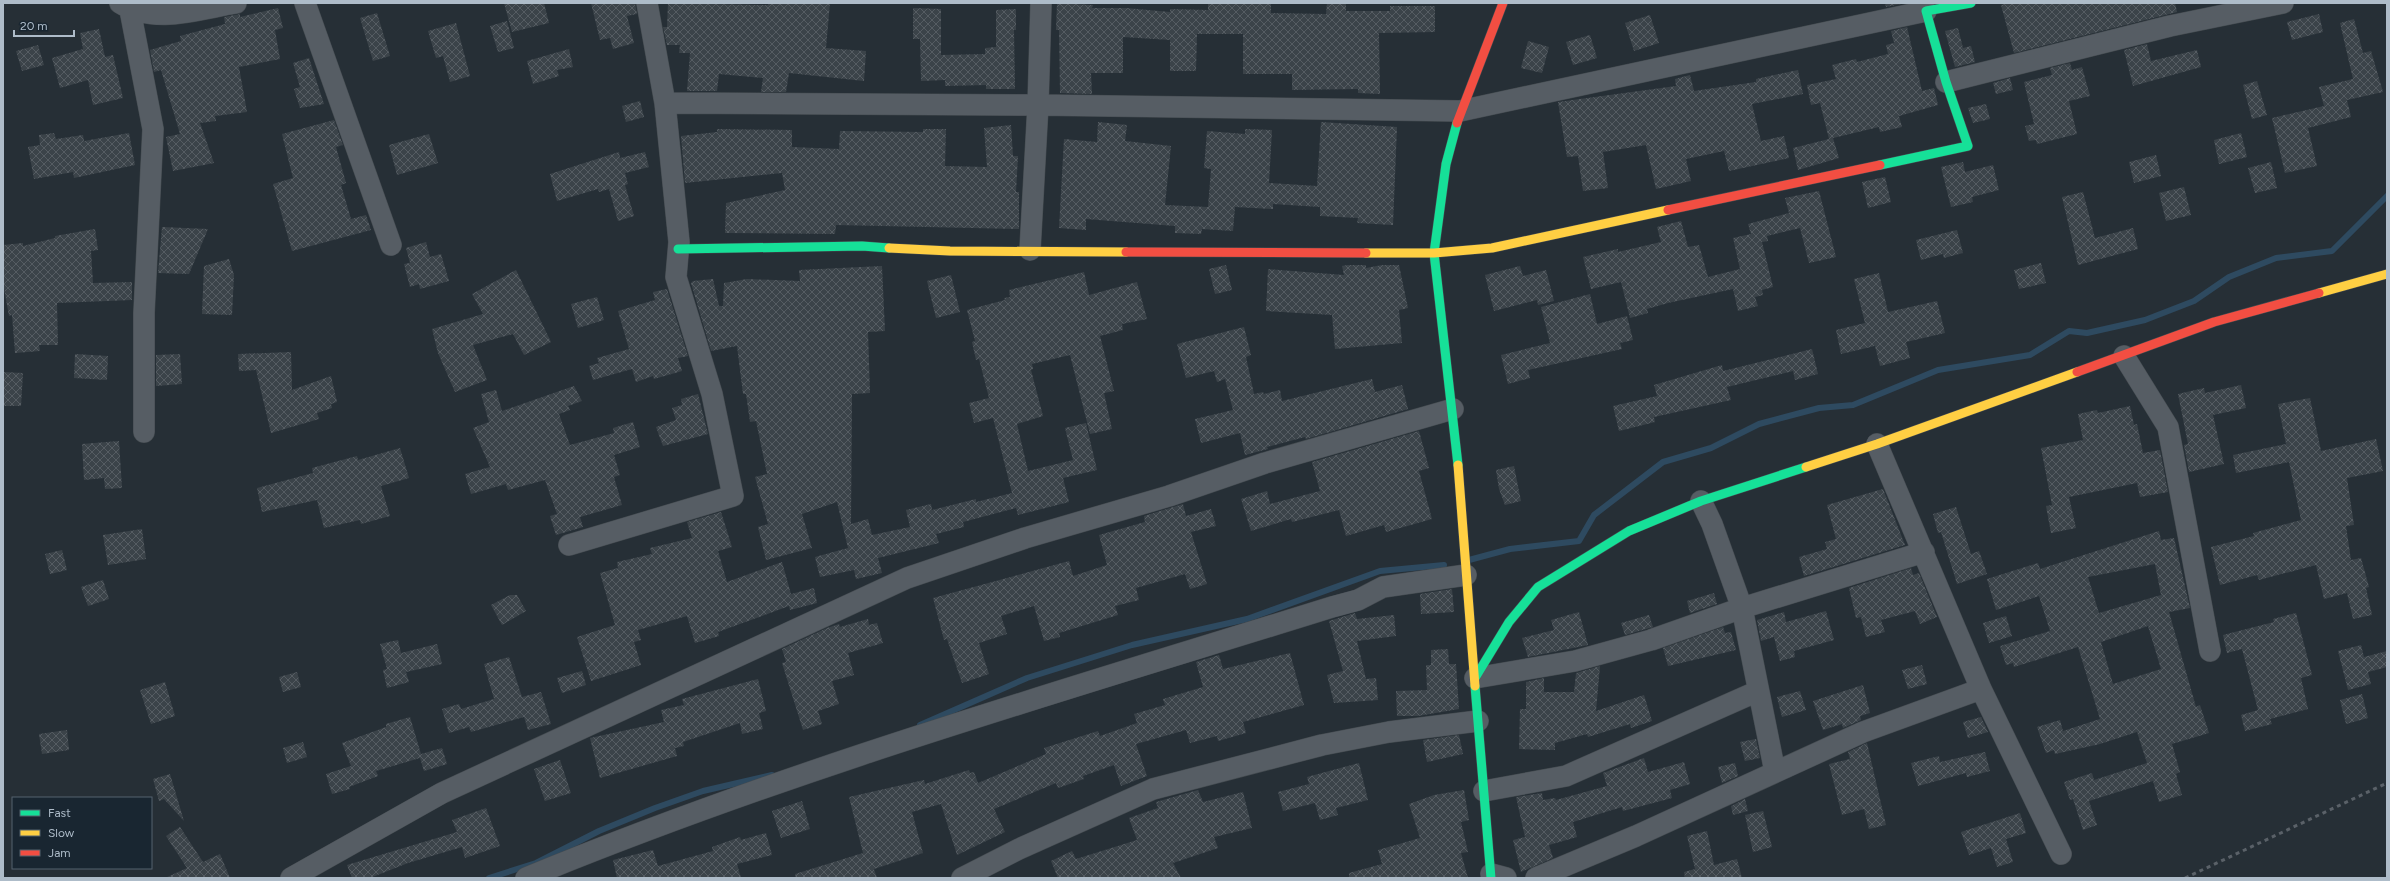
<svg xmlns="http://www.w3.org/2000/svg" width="2390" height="881" font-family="Figtree,sans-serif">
	<defs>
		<pattern id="building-cross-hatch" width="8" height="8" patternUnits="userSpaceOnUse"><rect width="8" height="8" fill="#3b4349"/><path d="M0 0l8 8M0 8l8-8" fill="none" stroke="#555c62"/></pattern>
	</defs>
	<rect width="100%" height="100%" fill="#262f36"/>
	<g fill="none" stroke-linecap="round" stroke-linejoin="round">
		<path stroke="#2e4a60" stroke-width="6" d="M1469 560 1510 549 1579 541 1594 515 1663 462 1711 448 1759 424 1819 408 1853 405 1938 370 2030 355 2069 331 2087 333 2145 320 2194 301 2229 277 2276 258 2332 251 2387 196
			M920 725 1027 678 1132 645 1247 619 1380 571 1444 565
			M489 878 536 863 599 831 655 808 703 791 772 775"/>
	</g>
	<path fill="url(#building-cross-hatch)" fill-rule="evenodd" d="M504 3H544L549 23 512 32Z
		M591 3H635L637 14 627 16 634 43 613 49 610 38 600 40Z
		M668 3 768 5V3H830L826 48 866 51 864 81 789 73 786 92H761L763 78 719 74 717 91H687L690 53H679L680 45H667L663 27H667Z
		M1057 3 1093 5 1092 8H1126L1170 12V9L1208 10V3H1271V13L1326 14 1327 3H1346V11H1390V6H1435V32L1379 33 1380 94 1358 93V89L1292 90V74H1243V34H1197L1196 71H1170V40L1123 37V73H1091L1092 94 1060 93 1059 30H1056Z
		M1885 3H1901V4L1886 7Z
		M2009 3H2175L2177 12 2014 53 2001 5Z
		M278 8 283 28 275 30 280 59 239 67 247 112 215 116 216 121 200 123 214 163 173 171 166 137 180 134 161 70 154 72 150 50 181 41 180 36 225 24 224 17 240 14V17Z
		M913 8 941 9V55L985 54V48L996 47V10L1016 9V30H1014L1015 89H986V85L945 86V80L921 81 920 39H913Z
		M377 13 390 56 373 61 360 18Z
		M2319 14 2323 32 2292 40 2287 22Z
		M1650 15 1659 43 1634 51 1625 23Z
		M2354 19 2363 53 2371 51 2383 92 2347 100 2351 117 2308 128 2317 166 2285 173 2272 118 2324 106 2319 87 2353 79 2340 23Z
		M507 21 514 48 498 52 490 26Z
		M456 23 470 76 450 82 443 56 436 58 428 31Z
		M1907 27 1922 91 1934 88 1938 105 1899 116 1902 127 1880 132 1879 127 1833 138 1839 158 1798 170 1793 148 1829 139 1820 103 1811 105 1807 85 1836 79 1832 65 1856 59 1857 62 1888 54 1886 45 1894 43 1891 31Z
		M1958 28 1963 48 1971 46 1975 62 1955 67 1945 31Z
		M99 29 105 57 113 55 123 98 93 105 88 80 60 88 52 58 83 49 80 33Z
		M1590 35 1597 58 1573 65 1566 42Z
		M1528 41 1549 47 1542 73 1521 68Z
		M2147 44 2151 61 2197 50 2201 67 2133 86 2124 50Z
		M38 45 44 65 22 71 16 51Z
		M569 49 573 67 557 70 559 76 533 84 527 61Z
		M309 58 324 104 300 108 294 89 300 87 293 63Z
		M2070 63 2072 70 2082 67 2090 96 2069 101 2077 134 2037 144 2036 140 2029 141 2025 126 2034 124 2024 82 2052 75 2050 68Z
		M1798 70 1803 94 1752 104 1761 141 1784 136 1789 158 1729 171 1724 151 1686 159 1691 181 1656 189 1646 145 1603 152 1608 188 1583 191 1578 156 1567 157 1558 102 1676 86 1675 79 1690 75 1694 91 1756 82V79Z
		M2010 78 2013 90 1996 94 1993 83Z
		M2257 81 2267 115 2252 119 2243 85Z
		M640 101 644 117 626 122 622 106Z
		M1986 104 1990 119 1973 123 1968 108Z
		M334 120 343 145 336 147 346 183 341 185 351 219 366 215 371 230 292 251 273 184 293 178 282 134Z
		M1098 122 1127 125 1125 141 1171 146 1165 205 1208 207 1211 169 1204 168 1207 131 1245 134V129L1272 130 1269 183 1317 186 1321 122 1397 127 1393 225 1357 223 1358 218 1320 216V207L1273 204V209L1235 207 1233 231 1202 229 1201 234 1175 233V226L1086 219V230L1059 228 1064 139 1097 142Z
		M1011 125 1013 156H1018L1016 192H1019V229L836 225 835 234 725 233 726 203 785 190 782 173 685 183 681 136 717 132V129L792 130V147L839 149 840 131 923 132V129H946L945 166 987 167 984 128Z
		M54 133 56 139 83 135 84 141 129 133 135 165 74 178 73 172 34 179 28 147 40 145 39 135Z
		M2241 133 2247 157 2219 164 2214 140Z
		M429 134 438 163 397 175 389 145Z
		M619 152 620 158 645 152 649 167 625 173 628 184 625 185 634 216 618 221 609 189 599 192 598 189 557 201 550 174Z
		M2156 155 2161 176 2134 183 2129 162Z
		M1963 162 1965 172 1993 165 1999 190 1972 197 1973 202 1951 207 1941 167Z
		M2271 162 2277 188 2255 193 2248 168Z
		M1885 177 1891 202 1868 208 1862 182Z
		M2184 187 2191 215 2166 221 2159 193Z
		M1819 191 1836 257 1809 263 1800 228 1767 236 1768 241 1762 242 1773 287 1762 290 1763 295 1755 297 1758 306 1738 311 1733 289 1668 303 1647 309 1648 313 1630 318 1621 282 1591 289 1583 257 1618 249V252L1661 242 1657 227 1681 221 1688 247 1699 245 1708 277 1740 269 1733 238 1751 234 1748 224 1789 213 1785 198Z
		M2083 192 2095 238 2133 228 2138 249 2078 265 2062 197Z
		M162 227 208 229 189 274 158 273Z
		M95 229 98 250 91 251 93 283 132 282V300L57 303 58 345H39L40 351 15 353 12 315 9 316 3 283V245L23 243V246L55 238V236Z
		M1957 230 1963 253 1944 258 1943 254 1921 260 1916 240Z
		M426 242 430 257 441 254 449 281 420 289 419 284 410 287 404 264 410 263 406 248Z
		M229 259 234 275 232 315 202 314 204 266Z
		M2041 263 2046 283 2019 289 2014 270Z
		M1226 265 1232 290 1215 294 1209 269Z
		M1347 265H1366V268L1382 265H1399L1408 308 1399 310 1402 343 1335 349 1332 315 1266 311 1268 269 1344 275 1342 266Z
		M882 266 885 331 868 332 870 393 852 394 851 524 868 519 872 535 910 527 906 510 931 504 932 510 976 499V502L1012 493 993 418 974 423 969 403 989 398 979 359 976 360 972 342 975 341 967 310 1005 300 1004 298 1010 297 1009 290 1084 272 1089 295 1137 282 1147 319 1122 324 1123 330 1100 336 1114 391 1104 393 1112 429 1090 434 1070 355 1032 364 1033 369 1031 370 1043 416 1017 424 1028 471 1073 460 1065 428 1086 423 1097 470 1063 478 1069 502 1018 515 1016 508 963 522 964 527 936 534 939 543 878 558 882 573 856 579 854 570 820 577 815 557 848 548 837 502 802 514 812 548 766 560 758 527 768 524 755 477 767 474 756 421 750 422 746 394H743L737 346 711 351 691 283 693 281 713 279 719 306H723L724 283 747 279 800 281 799 270Z
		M1520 266 1523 276 1546 270 1554 301 1538 305 1537 300 1494 311 1485 275Z
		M516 270 551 342 524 355 513 334 473 345 487 380 455 392 438 353 432 329 483 314 472 294Z
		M1879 273 1888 312 1937 301 1945 333 1906 342 1910 358 1880 366 1875 346 1841 354 1836 330 1865 323 1854 279Z
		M951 275 960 312 936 318 927 281Z
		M667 289 688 356 678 358 682 371 654 379 653 376 636 382 632 369 593 380 589 366 599 363 597 358 629 349 618 311 655 300 653 292Z
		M1590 294 1597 324 1627 316 1633 340 1620 343 1622 349 1528 370 1530 378 1508 384 1501 355 1550 343 1541 307Z
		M597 297 604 320 578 328 571 304Z
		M1244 327 1251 355 1246 357 1254 394 1263 392 1264 394 1280 390 1282 401 1372 379 1375 392 1402 385 1408 409 1306 439 1305 437 1267 447 1268 449 1245 455 1240 433 1201 443 1195 419 1233 410 1225 379 1217 382 1214 371 1186 378 1177 344Z
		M1812 349 1818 374 1795 380 1793 371 1727 387 1731 400 1654 417 1655 422 1619 431 1613 406 1657 396 1654 385 1722 365 1723 371Z
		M291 352 292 390 331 376 337 402 331 404 332 408 317 413 319 419 271 433 256 370 239 371 238 354Z
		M75 354 108 356 107 380 74 378Z
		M180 354 182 384 156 386V355Z
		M3 372 23 373 21 406H3Z
		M2241 385 2246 408 2213 415 2224 464 2189 472 2184 445 2188 444 2178 394 2204 388 2205 393Z
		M574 386 582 401 568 406 570 410 559 414 570 445 614 433 613 428 633 422 640 447 614 455 620 475 614 477 622 505 580 517 583 527 556 535 550 516 557 514 545 480 508 490 506 484 471 494 465 474 490 467 473 428 489 422 481 394 496 390 502 411Z
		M698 394 708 434 663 446 656 427 676 420 672 408 682 405 681 399Z
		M2310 398 2321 451 2376 439 2383 471 2347 478 2354 525 2346 526 2351 560 2361 558 2369 587 2366 588 2372 615 2353 619 2347 593 2324 599 2316 565 2259 580 2257 575 2220 585 2211 547 2254 536 2253 533 2301 520 2289 462 2236 473 2233 455 2286 444 2278 404Z
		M2130 406 2134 425 2137 424 2143 453 2160 450 2168 492 2140 497 2137 483 2069 497 2076 528 2051 533 2046 506 2052 505 2041 448 2083 440 2078 414 2097 410 2098 413Z
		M1419 431 1429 468 1419 471 1432 519 1386 532 1384 525 1346 536 1339 510 1292 522 1291 519 1251 531 1241 499 1267 491 1270 504 1320 491 1312 462Z
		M119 441 122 488 105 489 104 478 84 480 82 444Z
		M400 448 409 478 381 486 390 516 361 524 360 520 324 528 317 500 262 512 257 488 313 473 312 468 357 456 358 460Z
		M1514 466 1521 501 1505 505 1499 489 1496 470Z
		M1883 489 1905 545 1804 576 1799 557 1827 549 1825 542 1836 539 1827 505Z
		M1183 504 1186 516 1211 509 1216 526 1191 532 1207 584 1190 589 1185 574 1136 588 1139 600 1115 606 1118 615 1059 633 1060 637 1044 641 1034 606 1001 616 1007 634 979 643 989 674 962 683 947 639 944 640 933 598 1069 561 1073 576 1107 565 1099 535 1145 522 1144 516Z
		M1956 507 1971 554 1979 551 1987 574 1957 584 1941 532 1938 533 1933 514Z
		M721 512 732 547 718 551 727 582 782 562 791 594 814 588 817 603 790 610 789 606 718 632 719 636 695 643 687 616 638 630 641 640 634 642 641 665 591 681 577 637 615 625 600 573 618 568 617 562 652 554 650 548 692 538 687 522Z
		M142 529 146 559 108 565 103 535Z
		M2159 531 2161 540 2174 538 2190 608 2169 612 2196 707 2200 705 2209 733 2172 744 2180 772 2176 774 2182 795 2159 802 2153 781 2089 801 2097 825 2083 830 2073 799 2070 800 2064 782 2092 773 2094 780 2147 763 2137 732 2100 744 2055 754 2054 750 2046 753 2037 727 2060 720 2063 731 2100 719 2078 647 2014 667 2013 663 2006 665 2000 646 2050 631 2039 596 1996 610 1987 579 2038 563 2040 569ZM2155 564 2161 595 2099 613 2088 577ZM2148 626 2161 669 2113 684 2101 642Z
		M62 550 67 570 50 574 45 554Z
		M1911 568 1913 575 1919 573 1937 617 1920 624 1915 611 1881 620 1885 632 1866 637 1861 617 1856 618 1849 588Z
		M103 580 109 599 88 606 81 587Z
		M1452 589 1454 612 1421 614 1420 594Z
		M1714 593 1717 604 1690 613 1687 601Z
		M510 595H517L526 611 502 625 491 605Z
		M1826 611 1834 640 1794 651 1795 657 1780 661 1774 637 1761 641 1757 620 1784 612 1786 622Z
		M1579 612 1588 645 1528 657 1522 638 1554 630 1551 620Z
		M1355 613 1357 619 1394 615 1396 636 1357 641 1366 679 1376 678 1378 700 1334 703 1327 675 1343 671 1329 621Z
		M2296 613 2312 675 2301 678 2308 709 2270 719 2272 724 2245 731 2241 715 2258 710 2242 649 2227 653 2223 635 2274 622 2273 619Z
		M1649 615 1653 627 1625 635 1621 623Z
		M2006 616 2012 636 1989 643 1983 623Z
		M868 619 869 625 877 623 883 643 848 653 854 675 832 681 839 704 818 711 822 724 803 730 782 663 786 662 782 649 827 628 839 624 840 627Z
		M1723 627 1725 633 1731 632 1736 650 1668 666 1663 648Z
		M398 640 401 653 437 644 442 664 406 672 409 682 387 688 383 670 387 669 380 644Z
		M2361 645 2364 657 2387 651V667L2368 672 2371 684 2348 690 2338 651Z
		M1448 649 1449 664H1456L1459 709 1418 716H1397L1396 691 1427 690 1426 665H1431V650Z
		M1290 653 1304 705 1243 722 1246 733 1218 741 1217 736 1190 743 1186 730 1136 744 1147 776 1121 786 1114 765 1083 776 1084 779 1058 788 1056 783 994 809 1005 832 957 855 941 804 912 812 923 853 874 869 877 878H796L795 874 863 853 849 797 924 780 925 784 969 770 970 773 974 772 978 783 1046 754 1044 748 1098 731 1100 736 1137 723 1134 714 1165 705 1163 699 1203 687 1196 662 1219 655 1223 669Z
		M509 657 522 697 541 692 551 724 528 730 524 717 471 732 469 727 449 733 442 709 459 704 461 709 494 699 484 664Z
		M1922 665 1927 684 1908 689 1902 670Z
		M1600 666 1596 711 1644 695 1652 721 1631 728 1630 724 1588 737 1587 734 1555 743V750L1519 749 1520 709H1526V682L1544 678V692H1574L1576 673Z
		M582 671 586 685 562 693 557 678Z
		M297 672 301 687 283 692 279 677Z
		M758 679 766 711 759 713 763 729 742 734 740 723 683 742 684 746 675 748 677 756 600 778 590 738 664 722 661 710 684 705 682 699Z
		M165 682 175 716 151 724 140 690Z
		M1863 685 1870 713 1860 716 1861 720 1843 728 1842 724 1823 730 1813 701Z
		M1800 691 1806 710 1782 717 1777 697Z
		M2362 694 2368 718 2346 724 2340 700Z
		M410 717 421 754 442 748 447 764 424 771 420 758 376 771 378 776 349 787 350 789 332 794 326 774 351 766 342 743 386 727V724Z
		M1981 717 1988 732 1968 738 1963 722Z
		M67 730 69 750 42 754 39 734Z
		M1459 735 1463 754 1427 762 1423 740Z
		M1756 739 1760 758 1745 761 1740 742Z
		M303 742 307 757 287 763 283 748Z
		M1867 743 1886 825 1869 829 1864 809 1842 815 1829 764 1850 759 1848 752Z
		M1985 752 1990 771 1967 777 1966 773 1918 786 1911 763 1939 756 1940 762Z
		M1644 758 1648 772 1684 762 1690 784 1670 790 1672 798 1623 811 1622 807 1573 822 1577 837 1549 845 1553 858 1521 872 1513 840 1525 837 1516 797 1542 793 1543 800 1555 798 1556 800 1607 786 1603 773Z
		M560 760 571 793 545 801 534 769Z
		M1359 763 1368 800 1336 808 1338 815 1320 820 1315 803 1283 811 1278 792 1309 784 1307 777Z
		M1735 763 1738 776 1722 783 1718 767Z
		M170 774 184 821 164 799 159 801 153 779Z
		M1198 790 1203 802 1243 792 1252 828 1214 837 1218 848 1173 863 1181 878H1058L1051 861 1072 851 1076 859 1137 840 1129 818 1158 808 1156 802Z
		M1464 790 1469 820 1461 822 1468 852 1461 853 1468 878H1349V873L1382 864 1378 850 1420 838 1409 804 1434 795Z
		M1745 799 1748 811 1733 815 1731 806Z
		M802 801 810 829 781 838 772 811Z
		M486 808 500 846 465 858 462 847 408 863 370 878H352L347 865 457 832 452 820Z
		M1763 811 1772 847 1753 852 1745 815Z
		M2020 813 2026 833 2006 839 2013 862 1997 867 1991 848 1969 855 1961 832Z
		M180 827 203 862 220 854 230 878H165L187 868 166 836Z
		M1707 831 1714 865 1737 859 1742 878H1685L1684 872 1695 869 1687 836Z
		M766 833 772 855 737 864 741 878H617L613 860 653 850 658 866 713 851 712 847 740 837 741 840Z"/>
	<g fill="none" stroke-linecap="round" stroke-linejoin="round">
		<g stroke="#444b50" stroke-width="22">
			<path id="street" d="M120 3C155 25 199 9 236 3
				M305 3 391 245
				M130 10 153 129 144 313V432
				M1946 82 2170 26 2283 3
				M665 103 1038 105 1460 111 1926 11
				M1030 250 1038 105 1041 3
				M2124 356 2168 427 2210 651
				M1877 444 1981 689 2061 854
				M1701 501 1712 524 1742 608 1775 772
				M569 545 733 496 712 394 676 277 679 242 665 103 647 3
				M1475 678 1575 661 1651 640 1742 608 1924 552
				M1484 791 1566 776 1758 691
				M1491 874 1506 878
				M291 878 442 793 907 578 1025 538 1169 496 1265 463 1453 409
				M526 878C788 770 1062 691 1332 607L1358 600 1383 587 1466 575
				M962 878 1019 849 1153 789 1322 745 1389 732 1478 721
				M1536 878 1636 836 1863 732 1981 689"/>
		</g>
		<g stroke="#444b50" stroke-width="10">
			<path id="fast" d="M1457 123 1446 164 1434 253 1458 465
				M1880 165 1968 146 1946 82 1926 11 1971 3
				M678 249 862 246 889 248
				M1475 678 1509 622 1538 587 1629 531 1701 501 1806 467
				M1475 686 1491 878"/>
		</g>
		<g stroke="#444b50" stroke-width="10">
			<path id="slow" d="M889 248 950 251 1126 252
				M1366 253H1434L1492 248 1668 210
				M2319 293 2387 274
				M1458 465 1475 686
				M1806 467 1877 444 2077 372"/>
		</g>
		<g stroke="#444b50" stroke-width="10">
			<path id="jam" d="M1457 123 1503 3
				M1668 210 1880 165
				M1126 252 1366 253
				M2077 372 2214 322 2319 293"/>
		</g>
		<use href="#street" stroke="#565d64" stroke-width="21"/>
		<use href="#fast" stroke="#16e098" stroke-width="9"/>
		<use href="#slow" stroke="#ffcf43" stroke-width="9"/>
		<use href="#jam" stroke="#f24e42" stroke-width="9"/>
		<path stroke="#5a6168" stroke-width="3" stroke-dasharray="4 4" stroke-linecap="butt" d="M2185 878 2387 783"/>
	</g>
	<rect width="2390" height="881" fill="none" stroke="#aebcc9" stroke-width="8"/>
	<rect x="12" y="797" width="140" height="72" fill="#192631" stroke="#55626e"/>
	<rect x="20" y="810" width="20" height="6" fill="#16e098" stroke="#55626e"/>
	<text x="48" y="817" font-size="12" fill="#aebcc9">Fast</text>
	<rect x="20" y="830" width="20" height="6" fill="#ffcf43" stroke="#55626e"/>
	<text x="48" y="837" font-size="12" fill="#aebcc9">Slow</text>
	<rect x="20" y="850" width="20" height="6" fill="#f24e42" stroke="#55626e"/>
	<text x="48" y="857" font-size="12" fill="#aebcc9">Jam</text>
	<path d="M14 30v6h60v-6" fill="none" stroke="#aebcc9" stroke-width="2"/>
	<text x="20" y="30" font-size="12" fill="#aebcc9" stroke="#192631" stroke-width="3" paint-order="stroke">20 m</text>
</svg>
